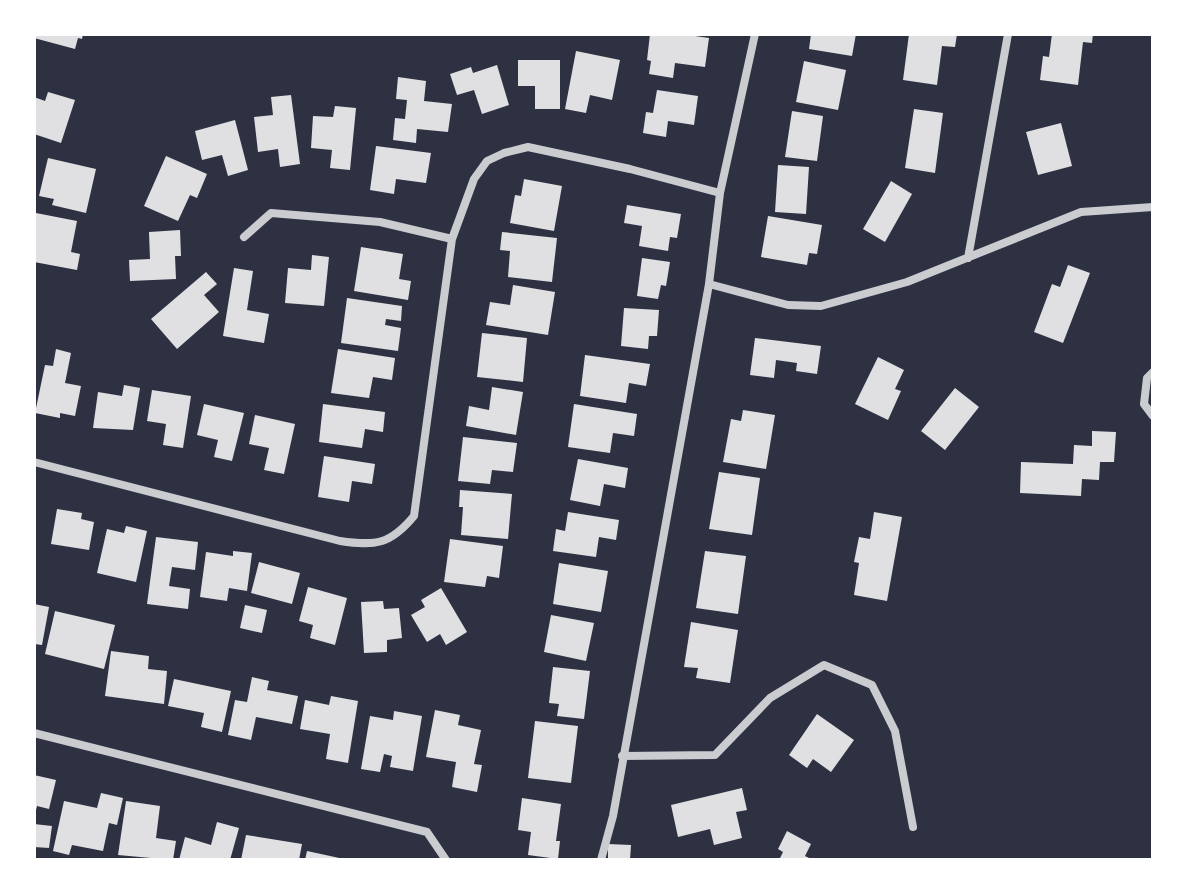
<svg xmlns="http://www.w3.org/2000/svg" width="1187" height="894" font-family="Jost,sans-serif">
	<rect width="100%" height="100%" fill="#2d3142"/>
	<path fill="#e0e0e3" d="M34 34H83L82 39 78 38 75 49 34 38Z
		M650 34H681L709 38 705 67 675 63 673 78 649 74 651 61 647 60Z
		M811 34H856L852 56 809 49Z
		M909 34 923 36V34H957L955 47 942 46 937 85 903 80Z
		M1052 34H1093L1092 43 1083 42 1078 85 1040 80 1043 56 1049 57Z
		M576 51 620 60 612 100 590 95 586 113 565 109Z
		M518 60H560V109H535V86H518Z
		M804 61 846 70 838 110 796 102Z
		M497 65 509 105 482 114 474 90 457 95 450 74 471 67 473 73Z
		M398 77 426 81 424 101 452 104 448 132 417 129 416 143 393 140 395 118 405 119 407 100 396 99Z
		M657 90 698 96 694 125 668 121 666 137 643 133 646 112 653 113Z
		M48 92 75 100 61 143 34 134V97L45 101Z
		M291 95 300 164 280 167 278 149 258 152 254 117 273 115 271 97Z
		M335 106 356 108 350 170 330 168 332 150 311 148 313 116 333 117Z
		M914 109 943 113 935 173 905 168Z
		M792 111 823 116 817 161 785 157Z
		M235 120 248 170 228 176 222 155 202 160 195 131Z
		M1061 123 1072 166 1038 175 1026 132Z
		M376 146 431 153 426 183 396 179 394 194 370 190Z
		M166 156 207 174 197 198 190 195 178 221 144 206Z
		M48 158 96 169 86 213 52 205 54 199 39 196Z
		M778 165 809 167 806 214 775 212Z
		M524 179 562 186 554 231 510 223 515 195 521 196Z
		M891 181 912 194 885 242 863 229Z
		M627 205 681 214 677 238 670 237 668 251 639 246 642 226 624 223Z
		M36 213 77 221 71 252 80 254 77 270 34 262Z
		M768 216 822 225 817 254 809 253 807 265 761 257Z
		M180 230 181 256H175L176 279 130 281 129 260 150 259 149 232Z
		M502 232 557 238 552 282 508 277 510 251 500 250Z
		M361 247 403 254 399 279 411 281 408 300 354 291Z
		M312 255 329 257 324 306 285 303 288 268 311 270Z
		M642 258 670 262 666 286 661 285 658 299 637 296Z
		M1068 265 1090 273 1063 343 1034 332 1052 284 1060 287Z
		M234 268 253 271 247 310 269 314 264 343 223 336Z
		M206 272 217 284 204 295 219 312 177 349 151 319Z
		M513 285 555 292 548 335 486 325 490 302 510 305Z
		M347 298 402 306 401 321 386 319 385 325 401 328 398 351 341 343Z
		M624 308 659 310 657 336H649L648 349 621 346Z
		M482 333 527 338 523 382 477 377Z
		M755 338 821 346 817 374 796 371 797 363 776 360 774 378 750 375Z
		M56 349 71 353 65 383 81 386 75 416 60 413V418L35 413 45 365 53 366Z
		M338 349 395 358 392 380 373 377 369 398 331 393Z
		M585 355 650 364 646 386 629 383 626 403 580 396Z
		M878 357 904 370 895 389 901 391 888 420 855 404Z
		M124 385 140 388 133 430 93 428 98 392 122 396Z
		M492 387 523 392 516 435 466 426 469 406 489 410Z
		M955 388 979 407 945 450 921 431Z
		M152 390 191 396 183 448 163 445 166 424 147 421Z
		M204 404 244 413 232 461 214 457 218 440 197 435Z
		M323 404 385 412 383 432 365 429 362 448 319 442Z
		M574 404 637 414 634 436 613 433 610 453 568 447Z
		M743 410 775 415 766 469 723 462 731 419 741 421Z
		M255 415 295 424 284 474 264 470 269 448 249 444Z
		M1092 431 1116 432 1114 462H1100L1099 480 1082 479 1081 496 1020 493 1021 462 1073 464 1074 445 1092 446Z
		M463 437 517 443 513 472 492 470 490 484 458 481Z
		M324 456 375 464 372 484 352 481 349 502 318 497Z
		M578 459 628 468 625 488 604 484 600 506 570 500Z
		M719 472 760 478 752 535 709 529Z
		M460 490 512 494 508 539 461 535 463 507H459Z
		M57 509 82 513 81 519 94 522 89 550 51 544Z
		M568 512 619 520 616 540 599 537 596 557 553 551 556 529 565 531Z
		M874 512 902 517 887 601 854 595 859 563 854 562 859 537 870 539Z
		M126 526 147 531 136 582 97 573 107 529 124 533Z
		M156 537 198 542 195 570 172 567 169 586 190 589 188 609 147 604Z
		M450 539 503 546 499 578 487 576 485 587 444 582Z
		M233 551 252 553 247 591 229 588 227 601 200 597 206 552 233 556Z
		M705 551 746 556 738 614 696 608Z
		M259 562 300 573 292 604 251 593Z
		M559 563 608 571 601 612 553 604Z
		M308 587 347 598 335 645 310 638 313 625 299 621Z
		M441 588 467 632 446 645 440 634 427 642 411 615 425 607 421 600Z
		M383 601 384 609 399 608 402 638 387 640V652L364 653 361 602Z
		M34 604 49 607 42 645 34 644Z
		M245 605 267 610 262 633 240 628Z
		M55 611 115 625 104 669 45 654Z
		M551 615 594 623 586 661 544 652Z
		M691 622 738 630 730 683 696 678 698 668 684 667Z
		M111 651 149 656 148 669 167 671 164 704 105 696Z
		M553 667 590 671 584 719 557 716 559 704 549 703Z
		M252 677 269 681 267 690 298 696 292 724 256 717 251 740 228 735 235 700 247 702Z
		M174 679 231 691 222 732 201 727 204 713 168 706Z
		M331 696 358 701 348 763 326 759 330 734 300 729 305 700 329 705Z
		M435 710 460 715 458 725 481 730 474 764 482 765 477 792 452 787 456 762 426 757Z
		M394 711 422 716 413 771 390 767 392 756 384 754 380 772 361 769 370 716 393 720Z
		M817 714 854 740 831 772 813 759 807 768 789 755Z
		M535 721 578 726 571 783 528 778Z
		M34 775 56 780 49 809 37 806 35 814Z
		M742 788 747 810 736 812 742 838 714 845 710 829 678 837 671 805Z
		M101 793 123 798 117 825 109 823 103 851 72 845 69 855 53 851 64 801 97 808Z
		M522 798 561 804 556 841H560L558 859 528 855 531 832 518 830Z
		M126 801 160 806 156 838 176 841 173 860 118 855Z
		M217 822 239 828 230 860H179L185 837 211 845Z
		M34 824 52 826 49 848 34 847Z
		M787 831 811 844 805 856 813 860H779L783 852 778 849Z
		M246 835 302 844 299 860H241Z
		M608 844 631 845 630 860H608Z
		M307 851 344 859V860H305Z"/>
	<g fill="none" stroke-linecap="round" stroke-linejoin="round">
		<path stroke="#caccd0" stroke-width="8" d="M244 237 271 213 380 222 452 239
			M968 258 1008 34
			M709 284 788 305 821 306 907 282 1081 212 1153 207
			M1153 372 1147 378 1144 404 1153 416
			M34 462 340 541C375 546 390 545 414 516L452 239 474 179 487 161 504 153 528 147 630 169 720 193
			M34 733 427 832 446 860
			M622 756 715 755 770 698 824 665 872 685 895 731 913 827
			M601 860 613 816 709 284 720 193 755 34"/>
	</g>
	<rect width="1187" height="894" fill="none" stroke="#ffffff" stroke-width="72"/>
</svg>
